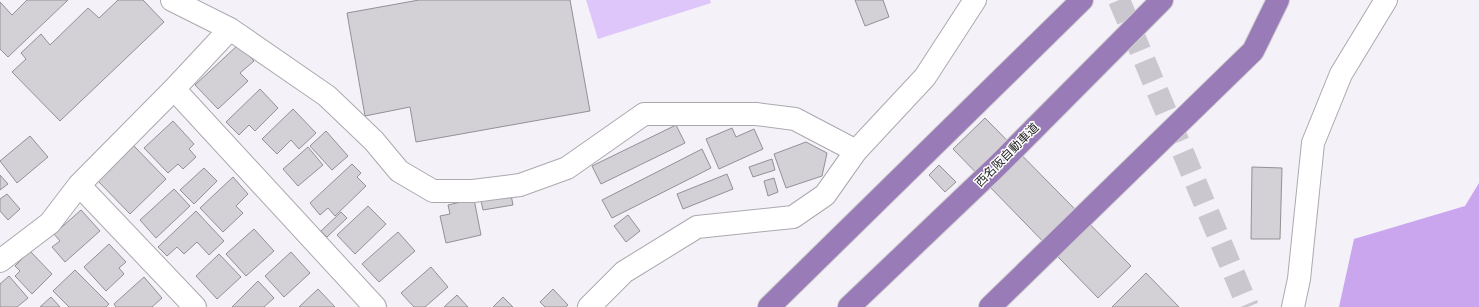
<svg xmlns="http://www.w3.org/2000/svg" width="1479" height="307" font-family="'Alegreya Sans','Noto Sans JP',sans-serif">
	<rect width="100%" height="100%" fill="#f4f1f8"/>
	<path fill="#dfc6fa" d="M586 0H710L711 3 598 39Z"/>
	<path fill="#c9a6ee" d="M1479 183V307H1339L1354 239 1465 206Z"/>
	<path fill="#d3d0d6" stroke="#939096" d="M27 0H68L8 57 0 49V2L12 15Z
		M118 0H143L164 22 60 121 12 72 26 59 21 53 41 34 50 45 88 8 99 18Z
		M419 0H570L590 111 416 142 410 107 365 116 347 13Z
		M855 0H883L889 17 865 26Z
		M239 44 254 61 240 73 248 81 218 109 195 85Z
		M260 89 278 108 255 131 249 125 239 135 226 122Z
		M293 109 316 133 299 149 291 140 277 154 262 139Z
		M985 118 1131 266 1098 298 953 149Z
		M173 121 194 144 189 149 196 157 183 169 178 164 168 173 144 148Z
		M676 125 685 143 601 184 592 166Z
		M732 128 736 137 754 129 763 149 719 169 706 139Z
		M326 131 348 156 332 170 310 146Z
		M30 136 48 157 17 183 0 161Z
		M806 142 827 153 822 176 786 188 774 154Z
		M134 146 166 179 130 214 98 181Z
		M308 147 323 165 298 186 283 169Z
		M702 149 711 168 612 218 602 200Z
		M772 159 775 170 753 177 749 167Z
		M352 164 361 173 357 177 366 186 335 216 328 208 320 215 310 203Z
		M939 165 956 182 945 192 929 175Z
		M1252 167 1282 168 1280 239H1251Z
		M204 168 217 181 194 204 180 190Z
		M727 174 733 189 683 209 677 194Z
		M0 175 8 184 0 190Z
		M233 177 248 194 236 206 243 213 223 232 200 208Z
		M774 178 778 192 768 196 764 181Z
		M174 189 190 206 156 238 140 220Z
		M510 190 513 205 483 210 480 196Z
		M7 194 20 209 8 220 0 211V199Z
		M474 199 481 235 446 243 440 216 450 214 448 205Z
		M368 206 386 224 355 254 337 235Z
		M81 210 100 231 65 262 52 247 60 241 54 234Z
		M196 211 224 241 209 255 197 242 184 254 177 247 167 256 158 247Z
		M341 212 347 218 327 237 321 231Z
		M628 215 640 231 626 242 614 226Z
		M254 229 274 251 246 276 226 254Z
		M398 232 415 251 379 282 362 264Z
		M109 244 126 262 119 268 124 274 106 291 84 267Z
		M30 251 52 274 32 294 15 276 20 271 15 266Z
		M291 252 310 273 284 297 265 276Z
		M219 254 241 277 217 299 196 276Z
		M431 267 448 287 425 307H414L401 293Z
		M75 270 109 304 106 307H69L53 291Z
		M1146 273 1179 307H1112Z
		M9 276 28 298 17 307H0V284Z
		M144 277 162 298 152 307H116L114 304Z
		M258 281 274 298 264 307H232Z
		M318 289 335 307H299Z
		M553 289 568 305 566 307H545L540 302Z
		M457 295 468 307H444Z
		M51 297 60 307H40Z
		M503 297 513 307H493Z"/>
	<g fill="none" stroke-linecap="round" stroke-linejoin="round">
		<path stroke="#cac8ce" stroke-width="22" stroke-dasharray="22 11" stroke-linecap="butt" d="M1119 0 1248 307"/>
		<g stroke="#aba9ae" stroke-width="24">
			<path id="minor" d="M172 0 230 29 327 96 374 141 399 171 433 191H473L520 185 567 168 644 114H756L795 119 856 151
				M174 89 375 307
				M79 185 195 307
				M0 261 50 223 79 185 174 89 230 29
				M589 307 624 272 697 227 793 217 825 195 856 151 925 77 975 0"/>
		</g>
		<g stroke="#aba9ae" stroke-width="24">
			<path id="tertiary" d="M1293 307 1299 279 1313 143 1341 74 1386 0"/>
		</g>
		<g stroke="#cfcecf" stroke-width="24">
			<path id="motorway" d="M769 307 1082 0
				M849 307 998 165 1162 0
				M990 307 1253 51 1278 0"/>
		</g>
		<use href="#minor" stroke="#fff" stroke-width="22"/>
		<use href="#tertiary" stroke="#fff" stroke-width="22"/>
		<use href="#motorway" stroke="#997cb7" stroke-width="22"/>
	</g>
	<g text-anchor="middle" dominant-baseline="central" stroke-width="3" stroke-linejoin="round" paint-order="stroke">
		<g font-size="12" fill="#232224" stroke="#fff">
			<text transform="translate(1007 155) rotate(-45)">西名阪自動車道</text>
		</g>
	</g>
</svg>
